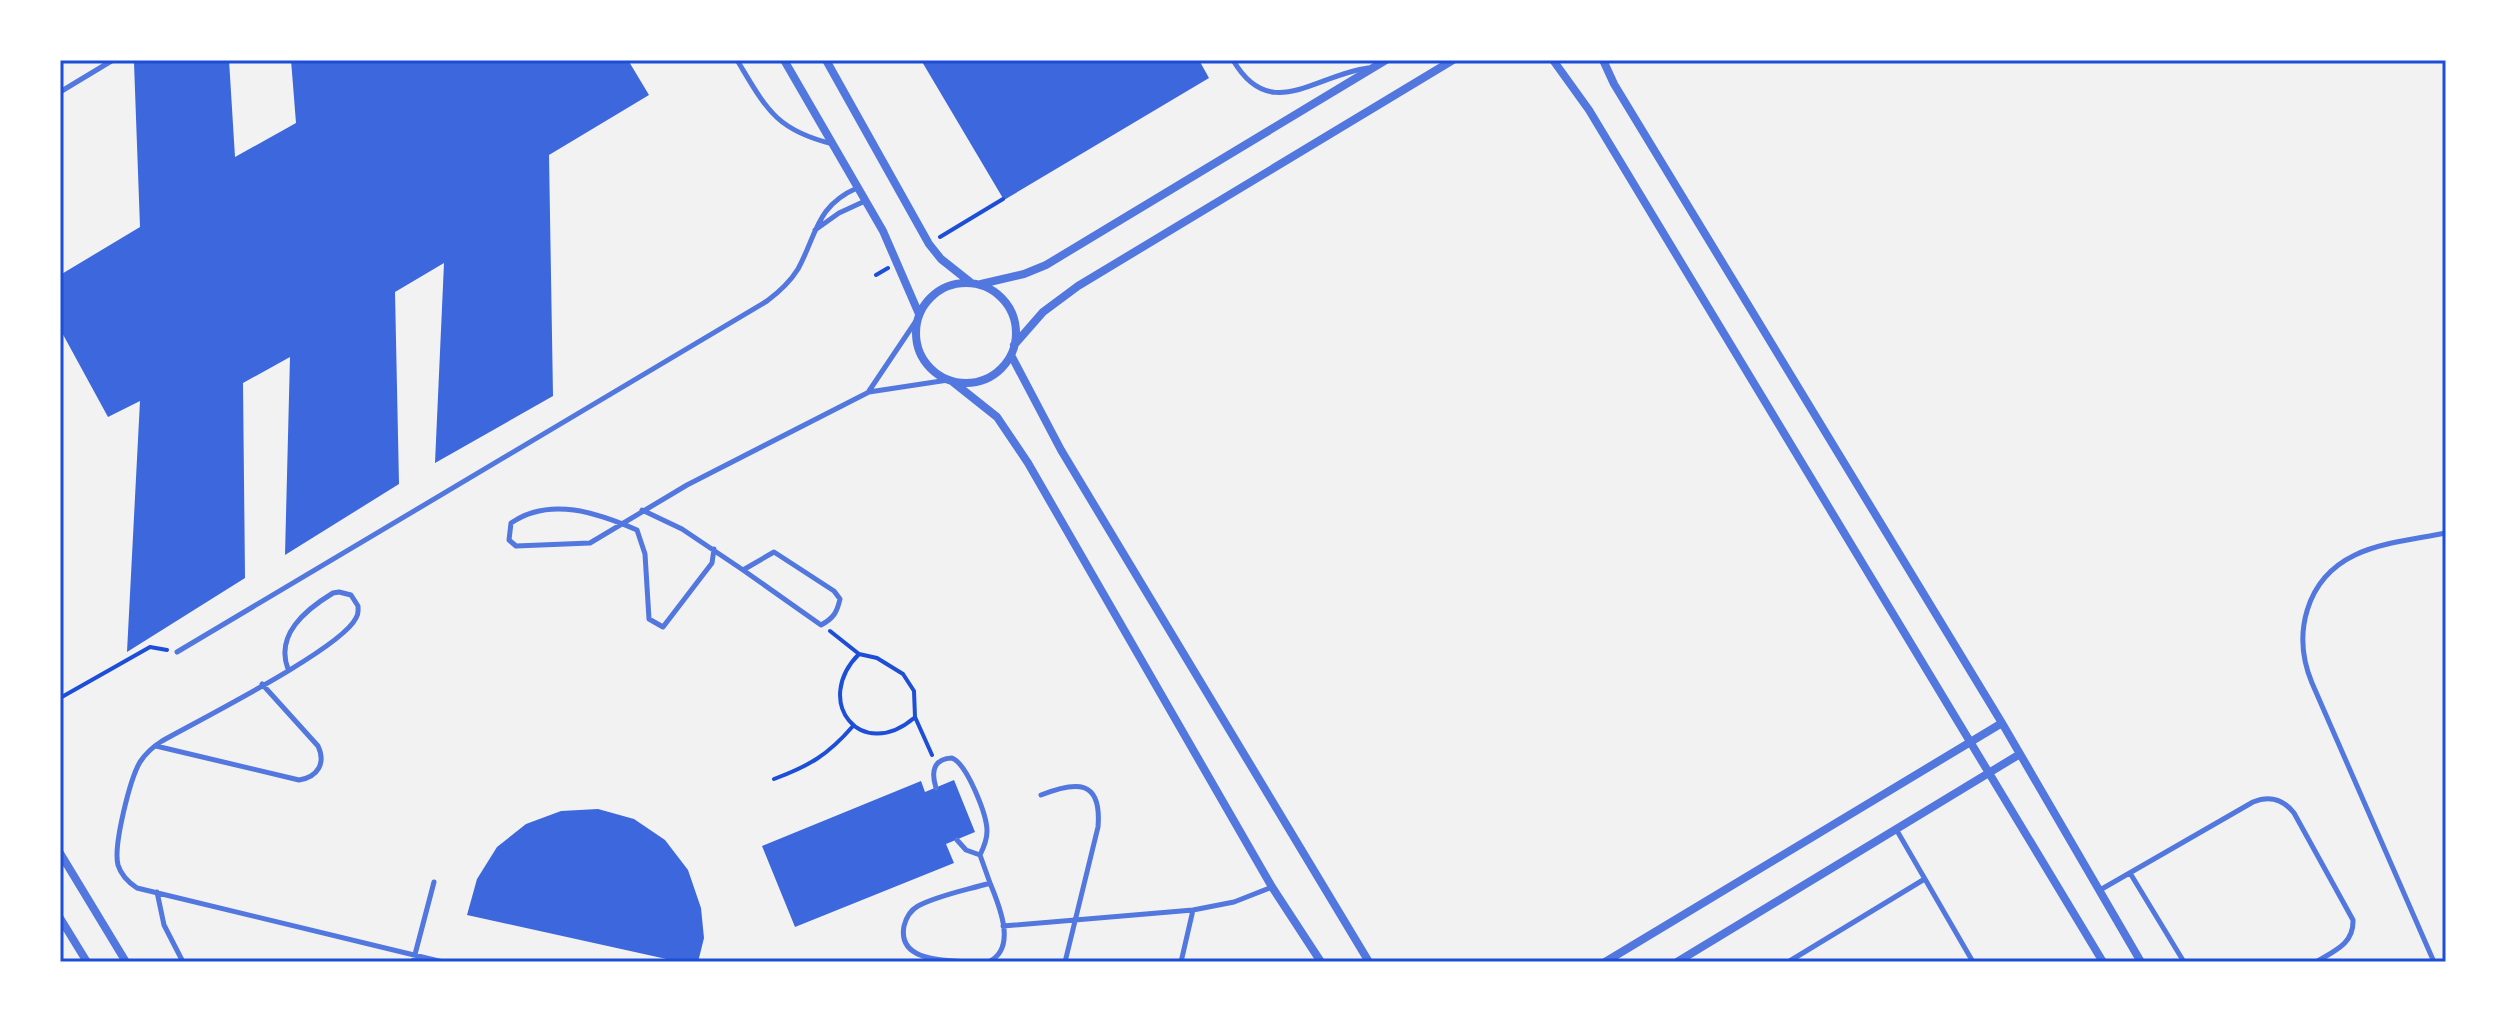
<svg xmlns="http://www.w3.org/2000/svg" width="2506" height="1022" font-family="Mulish,sans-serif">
	<rect width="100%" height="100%" fill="#f2f2f2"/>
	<path fill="#3d67dc" d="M140 60H229L235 157 296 123 291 60H391V63L396 60H628L649 95 549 155 553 396 435 463 444 263 395 292 399 484 285 555 290 357 243 383 245 578 127 652 140 401 108 417 60 329V275L140 227 134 63Z
		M921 60H1199L1209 78 1004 200Z
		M954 780 975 832 946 844 954 863 795 927 762 846 921 781 925 792Z
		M598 809 634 819 665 840 688 870 701 908 704 938 698 962H680L467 915 477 879 497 847 526 824 561 811Z"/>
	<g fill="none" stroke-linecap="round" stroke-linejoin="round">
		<path stroke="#1d4ed8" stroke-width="4" d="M940 237 1003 199
			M876 275 888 268
			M830 631 859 654 877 658 903 674 914 691 915 717 932 755
			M859 654C812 701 861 763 914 718
			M60 698 150 647 167 650
			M774 779C809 766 828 755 853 726"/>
		<path stroke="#5277de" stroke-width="5" d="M737 60C766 108 775 130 833 144
			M1233 60C1270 124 1315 75 1368 68
			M60 92 113 60
			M815 230 839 213 865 201
			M869 391 918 318
			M642 510 682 529 743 570 774 552 834 591 840 599C837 612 834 618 821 625L743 570
			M714 549 712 563 663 627 649 619 645 554 637 530C598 513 550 496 511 523L509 540 516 546 590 543 687 485 869 392 948 380
			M177 652 767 301C779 292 790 282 798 269 817 234 816 206 857 188
			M288 669C275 635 305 610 333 593L339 592 351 595 358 606C358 612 359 613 356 618 341 649 199 720 162 741 154 746 146 753 140 762 130 779 113 846 118 865 121 875 128 882 137 888L443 962
			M156 746 299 780C318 777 326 763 318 746L262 684
			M936 788C931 772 933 759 952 758 967 764 987 815 987 831 987 840 984 847 980 855L966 850 957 840
			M1041 795C1076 781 1102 779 1098 827L1065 962
			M1896 829 1973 962
			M980 855 990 883
			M2130 873 2184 962
			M2100 890 2253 802C2270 795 2283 799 2294 813L2353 920C2354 944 2334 951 2316 962
			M157 892 164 925 183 962
			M1003 926 1193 910 1234 902 1272 887
			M413 962 434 882
			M971 962C948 960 897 963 904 926 906 918 911 910 918 906 939 895 967 890 990 883 999 905 1018 949 988 962
			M1181 962 1193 910
			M1788 962 1923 880
			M2434 962 2312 683C2292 635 2305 579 2355 555 2382 542 2417 539 2446 533"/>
		<path stroke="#5277de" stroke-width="8" d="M784 60 883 231 919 314
			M826 60 929 244 941 259 970 282
			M1553 60 1589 110 2103 962
			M1603 60 1614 84 2002 723 2141 962
			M916 333a50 50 0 1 1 100 0a50 50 0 1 1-100 0Z
			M981 284 1024 274 1046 265 1386 60
			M1014 345 1043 312 1078 286 1453 60
			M1011 355 1061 450 1369 962
			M953 382 997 417 1028 463 1272 887 1321 962
			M60 853 126 962
			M60 918 87 962
			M1605 962 2002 723
			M1677 962 2020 754"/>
	</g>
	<rect width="2506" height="1022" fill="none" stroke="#ffffff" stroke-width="124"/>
	<rect x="62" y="62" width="2382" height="898" fill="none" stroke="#1d4ed8" stroke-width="3"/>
</svg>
